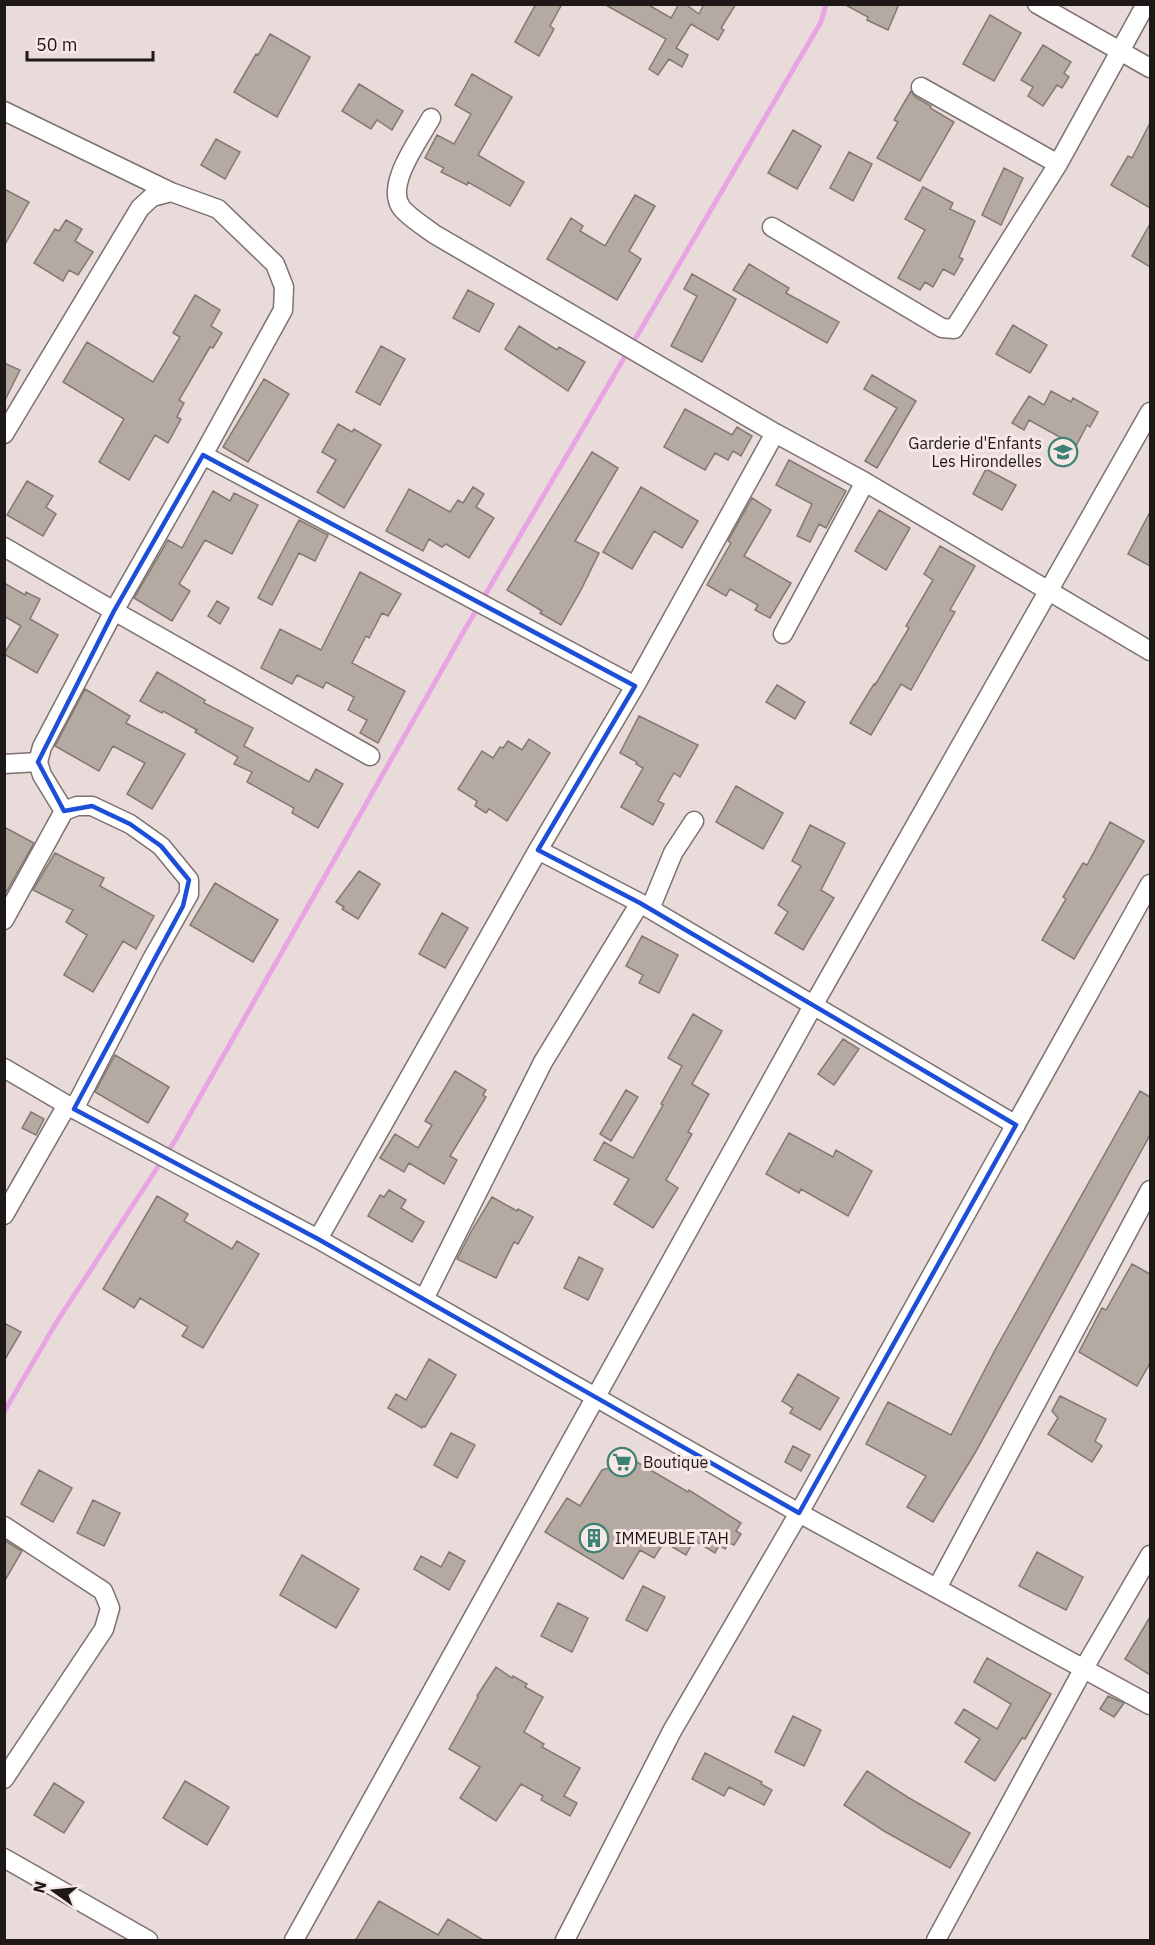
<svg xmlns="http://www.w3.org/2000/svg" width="1155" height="1945" font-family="'IBM Plex Sans',sans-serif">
	<rect width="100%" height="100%" fill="#e9dbd9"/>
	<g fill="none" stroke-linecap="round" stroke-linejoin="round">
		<path stroke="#e7a6e3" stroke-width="5" d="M4 1412 56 1323 176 1139 464 631 821 22 826 4"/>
	</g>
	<path fill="#b4aaa2" stroke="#837972" stroke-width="1.5" d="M536 4H562L550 26 554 29 539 56 515 42Z
		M604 4H647L671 18 679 4H685L699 14 704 4H736L721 28 724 30 718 40 691 24 676 48 688 55 682 67 669 59 658 75 649 69 666 39Z
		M844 4H899L888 30 867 20 868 17Z
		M990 15 1021 33 994 81 963 64Z
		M270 34 310 57 277 117 234 92 256 54 258 55Z
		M1043 45 1071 62 1064 73 1069 77 1062 88 1057 85 1043 106 1028 96 1033 87 1021 80Z
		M472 74 512 97 478 155 524 182 510 206 468 182 467 185 441 172 444 168 425 158 437 135 454 144 471 114 455 105Z
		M359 84 403 111 392 130 377 120 371 129 342 111Z
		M911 91 915 97 931 106 930 108 954 122 920 181 877 158 898 122 894 120Z
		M1150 123V208L1111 185 1128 156 1132 158Z
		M793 130 821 146 797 189 768 173Z
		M216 139 240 152 225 179 201 165Z
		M849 152 872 164 853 201 830 188Z
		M1004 168 1023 178 1001 225 982 215Z
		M923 187 953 203 950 209 975 221 959 257 963 259 954 275 943 269 933 287 925 282 920 290 898 278 925 230 905 219Z
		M4 189 29 202 4 246Z
		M635 195 655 206 629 251 641 259 617 300 547 259 571 218 583 226 580 231 605 246Z
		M66 220 82 229 75 241 93 252 78 275 69 270 63 281 34 263 55 229 59 231Z
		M1150 224V267L1132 256Z
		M749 264 789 288 786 293 839 322 827 343 733 290Z
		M692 274 736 299 702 362 671 346 697 296 684 289Z
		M468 290 494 304 479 332 453 318Z
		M195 295 220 310 211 326 222 333 213 348 210 347 179 400 184 403 177 417 181 419 168 443 155 435 129 480 99 462 124 419 63 382 87 342 153 382 180 337 173 333Z
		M1013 325 1047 345 1030 373 996 354Z
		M519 326 557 350 559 347 585 362 568 391 505 349Z
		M381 346 405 359 380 405 356 392Z
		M4 363 20 370 4 402Z
		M872 375 916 401 877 468 865 461 897 408 864 389Z
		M264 379 289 394 248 462 223 447Z
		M1051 391 1071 402 1073 398 1098 412 1090 427 1087 425 1076 446 1029 420 1024 430 1012 423 1029 396 1044 405Z
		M685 409 732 435 737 427 752 436 741 456 733 451 728 460 715 453 705 470 664 447Z
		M338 424 352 432 354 429 381 445 344 508 317 492 336 460 322 452Z
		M592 452 618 468 575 541 599 553 581 590 561 625 540 613 542 611 507 590Z
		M789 460 846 491 826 528 819 524 810 542 797 536 812 504 776 485Z
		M986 469 1016 485 1002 510 973 494Z
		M27 481 53 496 46 507 56 514 43 536 7 515Z
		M473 487 484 494 476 507 494 518 469 558 446 544 442 547 429 539 423 551 386 531 409 489 450 512 458 500 463 503Z
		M641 487 698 521 682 548 654 531 632 569 603 552Z
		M213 491 230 501 234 493 258 505 232 554 205 540 179 584 190 591 172 621 134 598 168 540 182 548Z
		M752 498 771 510 744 556 791 583 770 618 755 610 758 605 730 589 726 596 707 585 731 543 728 541Z
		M879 510 910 528 886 570 855 551Z
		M1150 512V566L1128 554Z
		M299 520 328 535 315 561 299 553 272 605 258 598Z
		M940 546 975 566 950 610 955 612 911 690 901 684 871 735 850 723 874 684 875 685 909 628 906 626 933 580 924 574Z
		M360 572 401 594 388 616 382 613 369 638 366 636 352 663 405 691 378 743 360 733 367 720 348 710 354 697 326 682 323 688 297 675 292 684 261 668 280 629 321 650Z
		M4 583 25 595 26 592 40 599 30 619 58 635 37 673 4 654 21 626 4 616Z
		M217 601 229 608 220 624 208 616Z
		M157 672 205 700 204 703 253 728 244 746 309 782 316 769 343 784 318 828 292 813 294 808 247 782 252 772 234 764 238 757 195 732 197 730 163 711 162 713 140 701Z
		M777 685 805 702 795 719 766 702Z
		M85 689 130 716 126 723 185 754 152 809 127 794 145 763 113 746 99 771 55 746Z
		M639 716 698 745 680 777 674 773 658 801 664 804 653 825 621 807 643 768 636 764 637 762 620 753Z
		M529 739 550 753 507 821 489 809 486 813 475 806 477 801 458 789 482 751 493 758 500 747 503 748 508 741 522 750Z
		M736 786 783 813 763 849 716 822Z
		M1110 822 1144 841 1074 959 1042 940 1066 899 1063 897 1083 863 1087 865Z
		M810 825 845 843 821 890 834 898 803 950 775 933 788 912 778 905 801 866 792 861Z
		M4 827 34 843 4 896Z
		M55 853 104 878 100 886 154 916 136 949 123 941 93 992 64 975 87 935 66 922 73 910 33 890Z
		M359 871 380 884 358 919 342 909 344 907 336 902Z
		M215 883 278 920 253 962 190 925Z
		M442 913 468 928 445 968 419 954Z
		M642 936 678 955 659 993 639 983 643 975 626 966Z
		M693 1014 722 1031 692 1084 709 1094 688 1132 692 1134 666 1180 678 1188 653 1228 614 1204 629 1179 594 1160 604 1142 633 1158 663 1105 661 1104 682 1066 668 1058Z
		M843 1039 859 1049 834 1085 818 1074Z
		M115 1055 169 1087 148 1123 95 1092Z
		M455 1071 486 1090 483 1095 486 1097 450 1156 457 1160 444 1184 409 1163 404 1172 380 1158 395 1134 418 1148 432 1125 425 1121Z
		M626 1090 638 1097 611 1141 600 1134Z
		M1140 1091 1150 1097V1135L975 1453 933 1522 907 1507 926 1476 866 1444 888 1402 951 1435 995 1350Z
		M31 1112 44 1119 36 1135 22 1128Z
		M789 1133 833 1157 836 1150 872 1171 848 1216 801 1189 799 1193 766 1174Z
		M389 1190 406 1200 401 1208 424 1222 412 1242 368 1216 380 1195 384 1197Z
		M157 1196 188 1214 184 1221 232 1249 237 1241 259 1254 203 1348 182 1336 188 1327 140 1298 134 1308 103 1289Z
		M492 1197 517 1211 518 1209 533 1217 518 1244 514 1242 496 1278 457 1259 472 1230Z
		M579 1257 603 1269 588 1300 564 1288Z
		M1132 1264 1150 1274V1363L1137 1386 1079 1352 1102 1308 1106 1310Z
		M4 1323 21 1332 4 1361Z
		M429 1359 456 1375 425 1427 423 1426 422 1428 388 1408 396 1394 406 1400Z
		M798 1374 839 1398 820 1430 790 1413 793 1408 782 1401Z
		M1060 1396 1106 1419 1095 1441 1102 1446 1092 1462 1048 1434 1058 1418 1052 1411Z
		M451 1433 475 1445 457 1478 434 1465Z
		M793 1446 810 1455 801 1471 785 1462Z
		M635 1461 688 1492 689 1490 741 1523 736 1531 741 1534 734 1545 729 1543 725 1549 719 1545 715 1553 694 1540 686 1555 664 1542 654 1558 640 1550 623 1579 545 1532 567 1498 580 1506 602 1470Z
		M39 1470 72 1488 53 1522 21 1504Z
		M93 1500 120 1513 104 1546 77 1533Z
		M4 1540 22 1551 4 1582Z
		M449 1552 465 1561 449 1590 414 1569 421 1556 441 1567Z
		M1037 1552 1083 1577 1066 1610 1019 1586Z
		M302 1555 359 1589 336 1628 280 1595Z
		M643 1586 665 1597 647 1631 626 1620Z
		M558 1603 588 1618 572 1652 541 1636Z
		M1150 1617V1675L1125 1659Z
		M987 1658 1051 1694 1025 1739 1022 1738 995 1781 965 1762 980 1739 955 1723 964 1709 997 1729 1011 1704 974 1682Z
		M496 1667 512 1678 513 1676 527 1684 525 1687 543 1697 524 1732 544 1744 542 1747 580 1768 564 1796 577 1803 570 1816 541 1800 543 1796 521 1784 496 1821 460 1798 480 1767 449 1749 478 1697 477 1696Z
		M1108 1696 1124 1703 1114 1717 1100 1709Z
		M793 1716 821 1730 804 1766 775 1752Z
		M705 1753 762 1782 761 1784 772 1790 764 1805 729 1787 724 1796 692 1779Z
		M867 1771 909 1798 970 1833 950 1868 884 1831 844 1805Z
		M185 1781 229 1807 207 1845 163 1818Z
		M54 1783 84 1802 64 1833 34 1815Z
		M379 1901 438 1935 448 1919 485 1941H355Z"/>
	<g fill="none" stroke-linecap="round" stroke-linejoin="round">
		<g stroke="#7d716f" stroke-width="21">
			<path id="minor" d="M1037 4 1150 68
				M921 87 1058 164
				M4 111 171 192 218 209 275 264 284 287 283 310 203 455 114 611 42 747 38 762 42 775 64 811
				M431 118C420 139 385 184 401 207 407 216 425 227 434 234L775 433 865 482 1150 651
				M772 227 942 328 954 329 1058 164 1146 4
				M4 434 140 208 152 197 171 192
				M203 455 635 686
				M4 547 114 611 370 756
				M783 634 865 482
				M4 764 38 762
				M538 850 640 903 1016 1125
				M650 909 673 853 694 821
				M4 920 64 811 77 806H92L130 824 161 846 189 880V894L151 961 74 1109
				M4 1068 74 1109 318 1239 799 1513 1150 1705
				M4 1215 67 1105
				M318 1239 538 850 635 686 775 433
				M424 1299 543 1062 640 903
				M4 1526 103 1591 110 1608 104 1629 4 1779
				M937 1588 1150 1190
				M4 1858 148 1940
				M294 1940 814 1004 1150 412
				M565 1940 672 1731 799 1513 1150 884
				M936 1940 1084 1668 1150 1555"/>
		</g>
		<use href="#minor" stroke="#fff" stroke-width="18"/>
	</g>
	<path fill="none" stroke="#1d4ed8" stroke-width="4.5" stroke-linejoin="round" d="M203 455 635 686 538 850 640 903 1016 1125 799 1513 318 1239 74 1109 183 906 189 880 161 846 130 824 92 806 64 811 38 762 114 611Z"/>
	<defs>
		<g id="school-ring" transform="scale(1.5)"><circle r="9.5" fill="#f7e8e6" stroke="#3d8174" stroke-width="1.5"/><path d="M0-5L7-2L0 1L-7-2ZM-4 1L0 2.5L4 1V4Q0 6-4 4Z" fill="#3d8174"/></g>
		<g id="supermarket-ring" transform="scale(1.5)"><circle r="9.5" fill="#f7e8e6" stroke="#3d8174" stroke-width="1.5"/><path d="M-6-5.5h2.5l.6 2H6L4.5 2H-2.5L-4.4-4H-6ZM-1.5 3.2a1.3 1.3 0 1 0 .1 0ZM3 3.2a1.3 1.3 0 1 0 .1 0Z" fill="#3d8174"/></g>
		<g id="building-ring" transform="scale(1.5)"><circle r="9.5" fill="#f7e8e6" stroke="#3d8174" stroke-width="1.5"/><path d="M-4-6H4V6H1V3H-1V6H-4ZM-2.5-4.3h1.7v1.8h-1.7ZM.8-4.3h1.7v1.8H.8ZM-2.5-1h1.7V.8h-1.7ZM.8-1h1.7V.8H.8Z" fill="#3d8174"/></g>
	</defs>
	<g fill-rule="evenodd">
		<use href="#school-ring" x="1063" y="452"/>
		<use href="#supermarket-ring" x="622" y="1462"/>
		<use href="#building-ring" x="594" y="1538"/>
	</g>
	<g text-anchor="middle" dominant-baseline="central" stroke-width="6" stroke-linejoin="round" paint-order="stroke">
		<g font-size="16" fill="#1e1918" stroke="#f7e8e6" text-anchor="start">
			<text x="1042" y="443" text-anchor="end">Garderie d'Enfants<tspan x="1042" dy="18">Les Hirondelles</tspan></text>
			<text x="643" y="1462">Boutique</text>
			<text x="615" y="1538">IMMEUBLE TAH</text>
		</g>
	</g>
	<rect width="1155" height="1945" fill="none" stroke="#1e1918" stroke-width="12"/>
	<g transform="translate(54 1891) rotate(285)" stroke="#f7e8e6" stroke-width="4.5" paint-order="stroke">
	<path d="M0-4.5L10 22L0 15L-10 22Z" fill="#1e1918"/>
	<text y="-9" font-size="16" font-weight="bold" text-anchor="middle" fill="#1e1918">N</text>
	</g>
	<path d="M27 51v9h126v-9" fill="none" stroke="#1e1918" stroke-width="3"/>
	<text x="36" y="51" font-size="18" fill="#1e1918" stroke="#f7e8e6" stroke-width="4.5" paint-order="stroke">50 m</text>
</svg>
